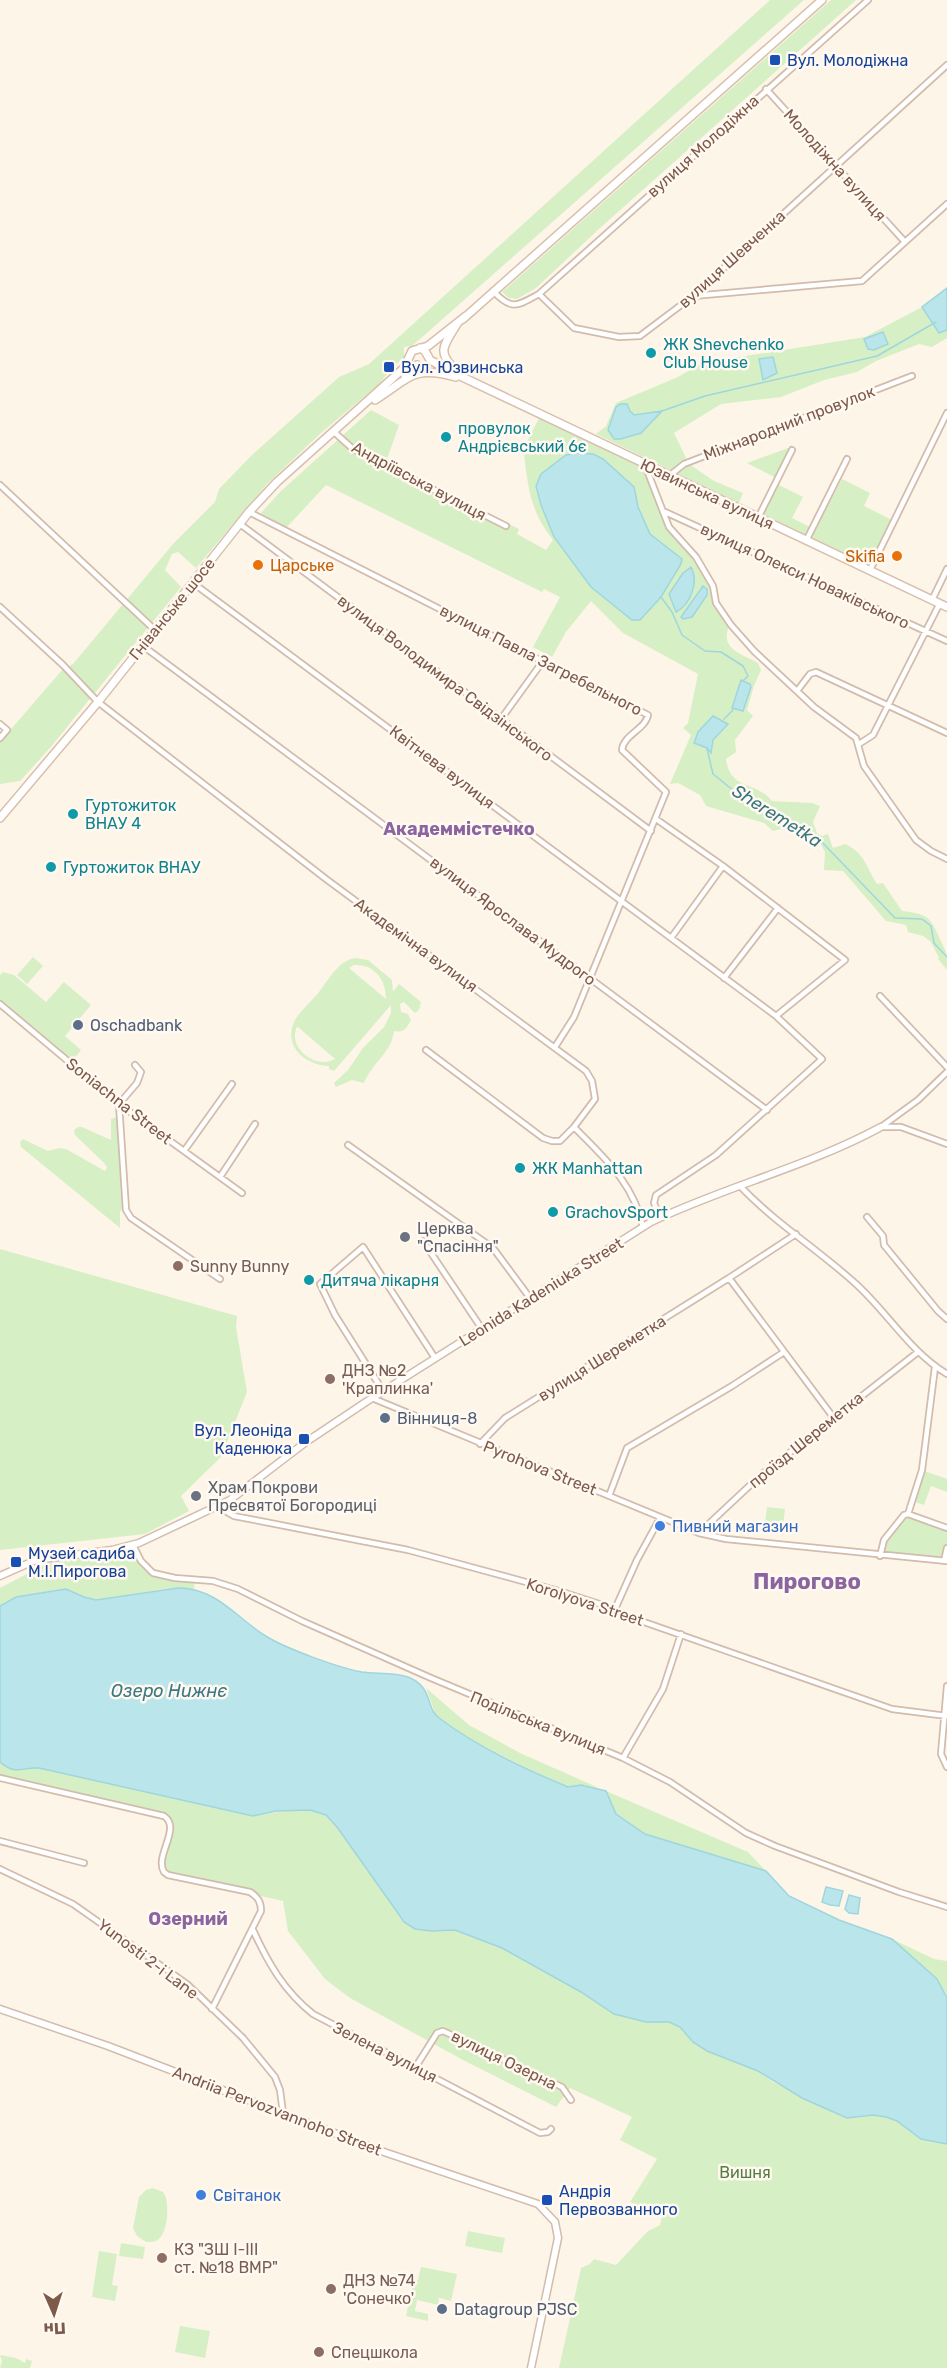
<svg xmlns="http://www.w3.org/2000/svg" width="947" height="2368" font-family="Rubik,sans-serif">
	<rect width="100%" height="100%" fill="#fef5e9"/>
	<path fill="#d7efc5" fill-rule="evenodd" d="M770 0H804L412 346 404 347V357L391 369 379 384 321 433 267 484 196 568 178 552 172 554 165 570 181 587 50 748 20 781 0 784V742L62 670 73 664 173 544 215 502 219 489 252 455 339 377 369 364Z
		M831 0H856L600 228 536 288 517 299 509 298 502 292Z
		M922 307 939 333 947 330V338L932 347 919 344 876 361 857 372 824 380 781 397 721 404 674 433 689 464 714 481 743 493 739 503 596 434 606 426 616 403 678 377 702 363 865 337Z
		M371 410 399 425 386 462 519 529 517 534 546 550 553 540C530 511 528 488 524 453L525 446 539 418 645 466 669 527 690 548 712 583 716 603 729 626C720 649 740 653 758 663L761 670 754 686 747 710 753 716 735 740 736 752 726 759C730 791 757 781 772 801L812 803 820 806 813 822 817 833 822 836 828 834 833 848 845 844C865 853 866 867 877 884L883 883 902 911C927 914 930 916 940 939 947 954 947 952 947 970L938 959 939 958 931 942 923 936 908 932 906 925 886 921 843 871 824 870 825 852 820 843 806 840 801 833 781 829 773 831 764 823 706 806 700 795 678 783 670 784 691 735 683 728 688 723 698 674 623 633 591 601 566 632 552 657 533 647 560 597 544 589 542 592 326 485 286 528 261 513 281 491Z
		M791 447 792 450 778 479 747 463Z
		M842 479 870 493 864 506 892 520 869 566 811 538Z
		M777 484 803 497 792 518 810 527 806 536 763 515Z
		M33 957 43 966 27 984 17 975Z
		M355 958 368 960 392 980 393 992 399 984 421 1002 419 1010 415 1013 404 1002 400 1004 401 1012 408 1014 411 1020C406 1029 404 1033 394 1031 392 1052 372 1063 364 1083L352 1080 336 1087 334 1083 348 1070 363 1048 384 1027 391 1013V1005L334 1071 329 1069V1066C305 1065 282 1046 295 1020 301 1010 312 1001 319 992 329 979 338 961 355 958ZM354 965C374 964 386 979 386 999L349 968ZM297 1027H298L335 1059C316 1070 287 1048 297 1027Z
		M3 972 14 975 46 1002 64 982 91 1005 65 1036 81 1050 71 1063 0 1004V975Z
		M120 1116 124 1205 120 1212V1228L21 1147 20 1142 23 1139 48 1151 59 1148 66 1149 105 1171 107 1168 105 1164 75 1135 74 1130 78 1127H82L111 1140V1119Z
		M0 1249 237 1316 236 1327 247 1392 221 1457 181 1496 189 1511 145 1534 0 1550Z
		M922 1470 947 1479V1492L931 1486 924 1505 912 1501Z
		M767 1507 785 1509 782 1534 764 1532Z
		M904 1515 947 1528V1548L944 1561 880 1556 884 1540Z
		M135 1551 153 1573 195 1579 194 1589H165L96 1600 83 1597 66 1589 57 1590 16 1597 0 1606V1588L44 1565 57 1562Z
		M426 1688 469 1725 520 1753 599 1788 581 1785 568 1787 480 1746 436 1716Z
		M0 1762C16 1775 21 1767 39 1768L253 1816 303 1808 326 1815 337 1827 400 1916 431 1931 455 1930 502 1948 581 1992 614 2014 646 2022H669L680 2027 693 2042 707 2051 758 2071 773 2082 854 2118 873 2115 886 2117 897 2121 921 2139 947 2144V2368H559L581 2268 590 2264 594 2259 616 2265 648 2231 660 2225 662 2217 630 2202 657 2159 620 2140 632 2117 570 2088 556 2107 463 2060 350 1998 325 1979 288 1931 283 1901 168 1875 161 1868 170 1828 167 1819 0 1778Z
		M606 1791 748 1852 766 1871 645 1834 616 1814Z
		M892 1939 934 1959 947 1961V1998L937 1979Z
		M153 2188 163 2192C170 2200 168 2230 160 2238 156 2242 152 2242 146 2242L137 2236 133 2228 139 2197 146 2190Z
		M468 2231 505 2238 502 2253 465 2246Z
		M121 2243 145 2247 143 2259 119 2256Z
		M99 2251 117 2254 112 2285 118 2286 115 2301 92 2297Z
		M421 2267 457 2274 451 2301 439 2298 438 2305 417 2300 415 2311 428 2314V2321L406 2316 413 2283 418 2280Z
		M180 2326 210 2331 205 2358 175 2352Z
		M0 2355 16 2358 25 2363 26 2359 32 2361 30 2368H0L2 2361Z"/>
	<path fill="#bae5eb" stroke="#9fd6de" stroke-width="1.5" d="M947 288V330L939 333 922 307Z
		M883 332 888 344 874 350 868 349 864 339Z
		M773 357 777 373 763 380 759 359Z
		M620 404H627L630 411 634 415 662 411 641 433 621 439H614L608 430 616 407Z
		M579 453 593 454 603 459 634 487 638 507 650 534 682 559 681 564 661 597 640 620H632L591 587 554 537 541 505 536 486 541 474 566 455Z
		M691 567C699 582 691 604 676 612L669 594 683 573Z
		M703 586 707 589V595L692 617 683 619 681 617Z
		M741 680 750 684 751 687 743 711 732 708Z
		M713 716 728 724 713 740 711 753 707 748 694 743 698 732Z
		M178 1588C216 1588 236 1617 264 1635 284 1648 339 1668 362 1672 376 1674 395 1672 408 1677 434 1687 425 1708 439 1718 479 1748 523 1768 568 1787L581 1785 606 1791 616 1814 645 1834 766 1871 789 1896 839 1920 892 1939 937 1979 947 1998V2144L921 2139 897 2121 886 2117 873 2115 847 2118 802 2098 758 2071 707 2051 693 2042 680 2027 669 2022H646L614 2014 581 1992 502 1948 455 1930 431 1931 415 1929 404 1922 400 1916 337 1827 326 1815 310 1810 276 1811 253 1816 39 1768C20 1767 17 1776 0 1762V1606L16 1597 66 1589 84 1597 96 1600Z
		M826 1887 843 1891 839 1906 830 1905 822 1902Z
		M849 1895 860 1898 858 1914 849 1913 845 1909Z"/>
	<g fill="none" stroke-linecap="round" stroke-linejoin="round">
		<path stroke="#9fd6de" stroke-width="1.5" d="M662 411 705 396 877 356 936 322
			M661 597 672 612 682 635 705 651 721 652 743 666 748 676 744 680
			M724 719 733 710
			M707 749 713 774 749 803 819 839 895 918 922 919 931 926 934 943 947 957"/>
		<g stroke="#d3bcac" stroke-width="8">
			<path id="minor" d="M766 89 905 242
				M493 291C512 311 517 306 539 294L574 328 619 337 640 336 693 296 947 65
				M539 294 868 0
				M693 296 862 281 947 204
				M334 432 353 449 506 526
				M645 465 669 527 696 557 713 586 716 603 731 625 754 651 814 707 856 738 864 766 916 840 931 851 947 859
				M669 476 684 464 912 376
				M0 485 155 630
				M663 511 947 641
				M249 512 648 715C646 729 623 735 622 750L666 792 574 1017 555 1047
				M758 518 792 450
				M240 524 651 831
				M806 541 847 459
				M870 570 947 413
				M193 583 776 1016 822 1059 716 1155 656 1195 654 1203 660 1218
				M932 600 947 569
				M0 607 63 665 98 702 326 879 586 1071 592 1081 595 1099 574 1127C604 1158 633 1182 643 1227
				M143 646 767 1110
				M797 691 810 674 816 672 947 733
				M501 719 543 661
				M0 724 7 730 0 738
				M859 744 873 735 940 603
				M656 819 723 866 845 960 776 1016
				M671 938 723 866
				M724 978 778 908
				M880 996 947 1067
				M0 1004 119 1104 242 1193
				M426 1050 543 1138 552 1141H560L574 1127
				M135 1065 141 1072 137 1083 119 1104 126 1210 131 1218 220 1279
				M881 1127 918 1100 947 1072
				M884 1127H901L947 1144
				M348 1145 493 1248 530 1298
				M184 1151 232 1084
				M220 1177 255 1124
				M740 1186C775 1223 819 1250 856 1284 888 1313 910 1352 947 1374
				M867 1217 883 1236 884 1245 938 1311 947 1319
				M423 1241 482 1329
				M729 1278 833 1417
				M383 1391 335 1315 320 1284 363 1247 435 1358
				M372 1398 699 1533 726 1539 947 1561
				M480 1444 505 1418 729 1278 796 1234
				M609 1496 627 1448 732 1386 784 1352
				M221 1504 227 1512 234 1516 408 1550 559 1591 615 1609 624 1615 892 1709 947 1716
				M908 1514 922 1470 935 1367
				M699 1533 761 1475 918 1352
				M133 1545 141 1561 153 1573 175 1578 213 1581 238 1589 302 1621 431 1678 623 1758 670 1782 746 1833 775 1846 899 1892 947 1907
				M880 1556 884 1540 904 1515 908 1514 947 1528
				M944 1561 947 1548
				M615 1609 637 1560 660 1518
				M947 1686 941 1754 947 1767
				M623 1758 663 1689 681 1634
				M0 1778 164 1816C182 1828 154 1856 164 1872L168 1875 250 1892C258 1897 261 1902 261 1911L212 2009
				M0 1841 84 1863
				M0 1869 73 1904 187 1984 243 2038 275 2077 280 2090 283 2113
				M253 1930C268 1963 284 1991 313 2014L540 2133 548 2132 551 2129
				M415 2068 437 2033 443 2031 562 2087 571 2100"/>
		</g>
		<g stroke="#d3bcac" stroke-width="9">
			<path id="tertiary" d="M0 1576 36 1560 112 1550 139 1543 230 1500 306 1442 366 1402 651 1222C726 1186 807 1167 881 1127
				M0 2009 108 2046 381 2151 538 2204 555 2222 558 2238 531 2368"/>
		</g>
		<g stroke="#d9bfac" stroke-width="10">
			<path id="secondary" d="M463 319 822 0
				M420 348 425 351 430 360 456 374 947 607
				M456 370C435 352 445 344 457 324
				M405 375 417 365
				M375 400C410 378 412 365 456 377
				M0 818 98 702 249 512 277 482 404 368 412 351 428 346 466 316"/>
		</g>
		<use href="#minor" stroke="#fff" stroke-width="4.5"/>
		<use href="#tertiary" stroke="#fff" stroke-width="6"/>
		<use href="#secondary" stroke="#fff" stroke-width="7"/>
	</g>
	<g fill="#1a4fb4" stroke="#fff9f1" stroke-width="2">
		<rect x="769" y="54" width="12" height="12" rx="3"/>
		<rect x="383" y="361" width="12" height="12" rx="3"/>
		<rect x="298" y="1433" width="12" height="12" rx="3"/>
		<rect x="10" y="1556" width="12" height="12" rx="3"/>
		<rect x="541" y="2194" width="12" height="12" rx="3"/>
	</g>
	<g fill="#0f9aa8" stroke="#fff9f1" stroke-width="2">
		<circle cx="651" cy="353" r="6"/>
		<circle cx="446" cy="437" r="6"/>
		<circle cx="73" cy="814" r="6"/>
		<circle cx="51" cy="867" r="6"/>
		<circle cx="520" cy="1168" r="6"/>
		<circle cx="553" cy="1212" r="6"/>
		<circle cx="309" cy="1280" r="6"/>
	</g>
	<g fill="#e8710a" stroke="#fff9f1" stroke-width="2">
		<circle cx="897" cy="556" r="6"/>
		<circle cx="258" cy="565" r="6"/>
	</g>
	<g fill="#5c6f8a" stroke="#fff9f1" stroke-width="2">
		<circle cx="78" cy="1025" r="6"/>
		<circle cx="385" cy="1418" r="6"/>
		<circle cx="442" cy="2309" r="6"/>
	</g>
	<g fill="#6b7280" stroke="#fff9f1" stroke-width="2">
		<circle cx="405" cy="1237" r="6"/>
		<circle cx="196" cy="1496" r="6"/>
	</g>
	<g fill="#8d6e63" stroke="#fff9f1" stroke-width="2">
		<circle cx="178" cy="1266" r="6"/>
		<circle cx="330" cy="1379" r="6"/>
		<circle cx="162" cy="2258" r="6"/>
		<circle cx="331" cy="2289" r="6"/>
		<circle cx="319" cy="2352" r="6"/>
	</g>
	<g fill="#3f7fe0" stroke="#fff9f1" stroke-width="2">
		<circle cx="660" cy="1526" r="6"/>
		<circle cx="201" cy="2195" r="6"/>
	</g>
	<g text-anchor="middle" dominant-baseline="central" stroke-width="5" stroke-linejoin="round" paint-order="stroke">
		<g font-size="16" fill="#164399" stroke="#fff9f1" text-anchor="start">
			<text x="787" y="60">Вул. Молодіжна</text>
			<text x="401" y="367">Вул. Юзвинська</text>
			<text x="292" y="1430" text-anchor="end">Вул. Леоніда<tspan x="292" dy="18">Каденюка</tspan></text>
			<text x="28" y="1553">Музей садиба<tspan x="28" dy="18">М.І.Пирогова</tspan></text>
			<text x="559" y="2191">Андрія<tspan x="559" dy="18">Первозванного</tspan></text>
		</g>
		<g font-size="16" fill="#7d5a49" stroke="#fff9f1">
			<text transform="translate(703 146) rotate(-42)">вулиця Молодіжна</text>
			<text transform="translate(835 165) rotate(48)">Молодіжна вулиця</text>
			<text transform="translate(732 259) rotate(-42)">вулиця Шевченка</text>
			<text transform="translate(789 423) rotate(-21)">Міжнародний провулок</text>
			<text transform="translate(419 481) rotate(28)">Андріївська вулиця</text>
			<text transform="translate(707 494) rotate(25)">Юзвинська вулиця</text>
			<text transform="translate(805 576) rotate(25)">вулиця Олекси Новаківського</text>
			<text transform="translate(172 609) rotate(-51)">Гніванське шосе</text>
			<text transform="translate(541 660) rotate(27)">вулиця Павла Загребельного</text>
			<text transform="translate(445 678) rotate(37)">вулиця Володимира Свідзінського</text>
			<text transform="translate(442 767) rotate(37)">Квітнева вулиця</text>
			<text transform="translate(513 921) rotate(37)">вулиця Ярослава Мудрого</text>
			<text transform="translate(416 945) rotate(36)">Академічна вулиця</text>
			<text transform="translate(119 1101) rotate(38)">Soniachna Street</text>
			<text transform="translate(541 1292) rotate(-32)">Leonida Kadeniuka Street</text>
			<text transform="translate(602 1358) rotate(-32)">вулиця Шереметка</text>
			<text transform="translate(806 1440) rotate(-39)">проїзд Шереметка</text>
			<text transform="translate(540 1468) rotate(22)">Pyrohova Street</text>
			<text transform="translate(585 1602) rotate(18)">Korolyova Street</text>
			<text transform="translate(538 1723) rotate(22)">Подільська вулиця</text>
			<text transform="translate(148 1959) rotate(37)">Yunosti 2-i Lane</text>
			<text transform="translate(385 2052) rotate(27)">Зелена вулиця</text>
			<text transform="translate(504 2060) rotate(26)">вулиця Озерна</text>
			<text transform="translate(277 2111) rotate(21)">Andriia Pervozvannoho Street</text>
		</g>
		<g font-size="16" fill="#0d838f" stroke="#fff9f1" text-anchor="start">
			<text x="663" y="344">ЖК Shevchenko<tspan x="663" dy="18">Club House</tspan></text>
			<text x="458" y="428">провулок<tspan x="458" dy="18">Андрієвський 6є</tspan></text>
			<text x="85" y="805">Гуртожиток<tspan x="85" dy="18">ВНАУ 4</tspan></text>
			<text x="63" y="867">Гуртожиток ВНАУ</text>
			<text x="532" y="1168">ЖК Manhattan</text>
			<text x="565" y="1212">GrachovSport</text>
			<text x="321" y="1280">Дитяча лікарня</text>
		</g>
		<g font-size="16" fill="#c56008" stroke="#fff9f1" text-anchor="end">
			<text x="885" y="556">Skifia</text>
			<text x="270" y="565" text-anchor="start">Царське</text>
		</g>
		<g font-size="16" fill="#4e5e75" stroke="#fff9f1" text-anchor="start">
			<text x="90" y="1025">Oschadbank</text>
			<text x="397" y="1418">Вінниця-8</text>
			<text x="454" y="2309">Datagroup PJSC</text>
		</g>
		<g font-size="16" fill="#5b616d" stroke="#fff9f1" text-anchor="start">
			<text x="417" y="1228">Церква<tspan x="417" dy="18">"Спасіння"</tspan></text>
			<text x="208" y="1487">Храм Покрови<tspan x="208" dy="18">Пресвятої Богородиці</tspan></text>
		</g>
		<g font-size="16" fill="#785e54" stroke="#fff9f1" text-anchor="start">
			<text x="190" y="1266">Sunny Bunny</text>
			<text x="342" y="1370">ДНЗ №2<tspan x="342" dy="18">'Краплинка'</tspan></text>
			<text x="174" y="2249">КЗ "ЗШ І-ІІІ<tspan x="174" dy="18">ст. №18 ВМР"</tspan></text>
			<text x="343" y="2280">ДНЗ №74<tspan x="343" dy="18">'Сонечко'</tspan></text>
			<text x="331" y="2352">Спецшкола</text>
		</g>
		<g font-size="16" fill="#366cbe" stroke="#fff9f1" text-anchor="start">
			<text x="672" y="1526">Пивний магазин</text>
			<text x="213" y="2195">Світанок</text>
		</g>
		<g font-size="16" fill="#527d3c" stroke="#fff9f1">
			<text x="745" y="2172">Вишня</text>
		</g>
		<g font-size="18" font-style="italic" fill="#3a7883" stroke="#fff9f1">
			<text transform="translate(777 816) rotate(32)">Sheremetka</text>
			<text x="169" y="1691">Озеро Нижнє</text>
		</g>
		<g font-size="18" font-weight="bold" fill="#8a65a0" stroke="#fff9f1">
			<text x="459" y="829">Академмістечко</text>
			<text x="188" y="1919">Озерний</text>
		</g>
		<g font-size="22" font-weight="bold" fill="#8a65a0" stroke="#fff9f1">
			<text x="807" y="1581">Пирогово</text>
		</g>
	</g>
	<g transform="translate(54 2314) rotate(177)" stroke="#fff9f1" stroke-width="4.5" paint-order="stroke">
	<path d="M0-4.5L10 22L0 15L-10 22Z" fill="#7d5a49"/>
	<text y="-9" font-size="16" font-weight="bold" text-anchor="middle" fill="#7d5a49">Пн</text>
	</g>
</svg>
